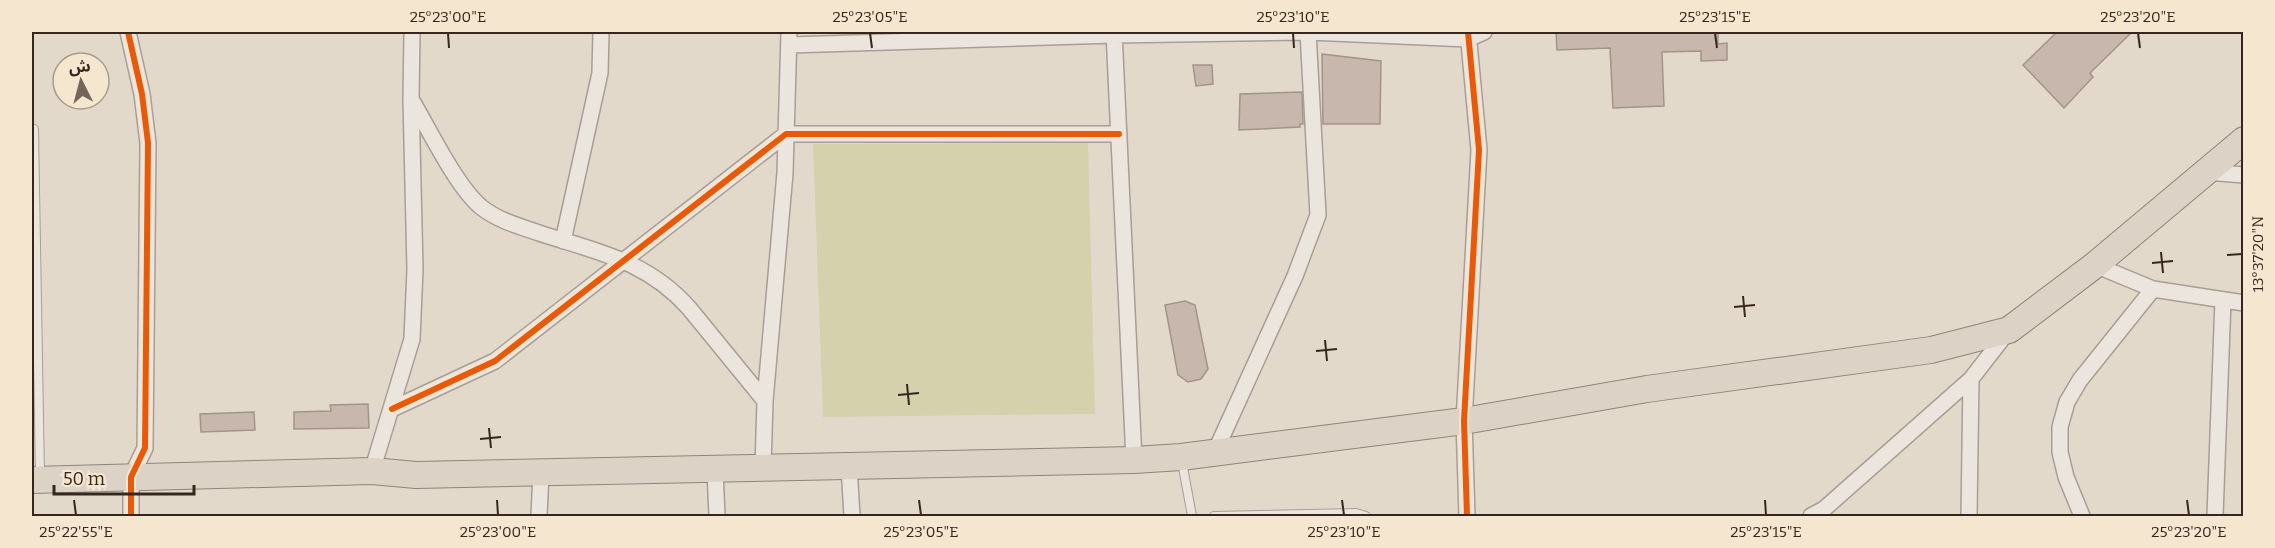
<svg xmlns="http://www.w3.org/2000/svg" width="2275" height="548" font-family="Bitter,'Noto Sans Arabic',serif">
	<rect width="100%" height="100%" fill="#e3d9cb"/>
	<path fill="#d6d1ad" d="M1088 143 1095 414 823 417 813 144Z"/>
	<path fill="#c7b7ac" stroke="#a3948b" stroke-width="1.5" d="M1556 32H1718V44L1727 43V60L1701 61V51L1662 52 1664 106 1613 108 1610 48 1557 50Z
		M2057 32H2132L2090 73 2093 77 2064 108 2023 65Z
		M1322 54 1381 61 1380 124H1323Z
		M1193 65H1212L1213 84 1196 86Z
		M1302 92 1303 124H1300V127L1239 130 1240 94Z
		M1185 301 1195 305 1208 369 1201 379 1188 382 1178 375 1165 305Z
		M368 404 369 428 294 429V412L331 411 330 405Z
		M254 412 255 430 201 432 200 414Z"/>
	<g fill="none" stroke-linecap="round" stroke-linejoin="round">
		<g stroke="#a89e95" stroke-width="10">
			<path id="service" d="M34 129 40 476
				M1182 462 1192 516
				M1214 516 1356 513 1366 516"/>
		</g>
		<g stroke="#a89e95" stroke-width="18">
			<path id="minor" d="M128 32 142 94 148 143 145 448 131 477V516
				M1114 32 1134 460
				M1309 32 1468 39 1484 32
				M789 45 1114 35 1304 32
				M411 99C429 129 456 186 481 207 499 221 519 226 539 233 597 252 646 260 689 308L765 401
				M2206 172 2244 175
				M563 241 600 73 601 32
				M2095 265 2153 289 2244 303
				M392 409 495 361 786 134H1119
				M1215 452 1295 276 1318 215 1308 32
				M849 466 852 516
				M763 467 765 401 785 173 789 32
				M715 470 717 516
				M372 471 412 339 415 269 411 99 412 32
				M539 516 541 473
				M1467 516 1464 421 1479 150 1468 32
				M1811 516 1824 509 1971 379 2009 330
				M1969 516 1971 379
				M2082 516 2066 477 2060 452V427L2067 402 2080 380 2153 289
				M2215 516 2223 300"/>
		</g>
		<g stroke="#8d847b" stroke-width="28">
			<path id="trunk" d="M32 480 372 471 416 475 1134 460 1181 457 1464 421 1647 389 1931 350 2009 330 2095 265 2244 140"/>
		</g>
		<use href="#service" stroke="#ebe5dd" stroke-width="8"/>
		<use href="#minor" stroke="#ebe5dd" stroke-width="15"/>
		<use href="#trunk" stroke="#dcd2c5" stroke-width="26"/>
		<g stroke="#f5e6d0" stroke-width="10">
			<path id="cycleway" d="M128 32 142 94 148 143 145 448 131 477V516
				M392 409 495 361 786 134H1119
				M1467 516 1464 421 1479 150 1468 32"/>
		</g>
		<use href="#cycleway" stroke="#e8590c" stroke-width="6"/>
	</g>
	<path fill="none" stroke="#36261d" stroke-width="2" d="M448 33 449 48M870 33 872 48M1293 33 1294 48M1715 33 1717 48M2138 33 2140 48M2161 252 2163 273M2227 255 2242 254M2152 263 2173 261M1743 296 1745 317M1734 307 1755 305M1325 340 1327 361M1316 351 1337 349M907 384 909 405M898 395 919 393M489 428 491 448M480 439 501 437M74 500 76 515M497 500 498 515M919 500 921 515M1342 500 1344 515M1765 500 1766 515M2187 500 2189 515"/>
	<rect width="2275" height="548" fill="none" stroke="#f5e6d0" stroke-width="66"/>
	<g transform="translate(81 81) rotate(354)"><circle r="28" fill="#f5e6d0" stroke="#a99988" stroke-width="1.5"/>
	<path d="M0-4.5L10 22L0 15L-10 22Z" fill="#73655a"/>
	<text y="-9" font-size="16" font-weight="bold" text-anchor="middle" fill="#36261d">ش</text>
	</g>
	<path d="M54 485v9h140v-9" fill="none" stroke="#36261d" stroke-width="3"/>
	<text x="63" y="485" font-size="18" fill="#36261d" stroke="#f5e6d0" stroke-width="4.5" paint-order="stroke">50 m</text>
	<rect x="33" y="33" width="2209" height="482" fill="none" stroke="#36261d" stroke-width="2"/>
	<g font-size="15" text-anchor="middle" fill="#36261d">
		<text x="448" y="22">25°23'00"E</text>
		<text x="870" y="22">25°23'05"E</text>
		<text x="1293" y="22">25°23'10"E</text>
		<text x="1715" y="22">25°23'15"E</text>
		<text x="2138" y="22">25°23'20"E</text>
		<text transform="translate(2258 254) rotate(-90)" y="5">13°37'20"N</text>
		<text x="76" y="537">25°22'55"E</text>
		<text x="498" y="537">25°23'00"E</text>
		<text x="921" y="537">25°23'05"E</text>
		<text x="1344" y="537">25°23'10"E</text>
		<text x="1766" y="537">25°23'15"E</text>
		<text x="2189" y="537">25°23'20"E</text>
	</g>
</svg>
